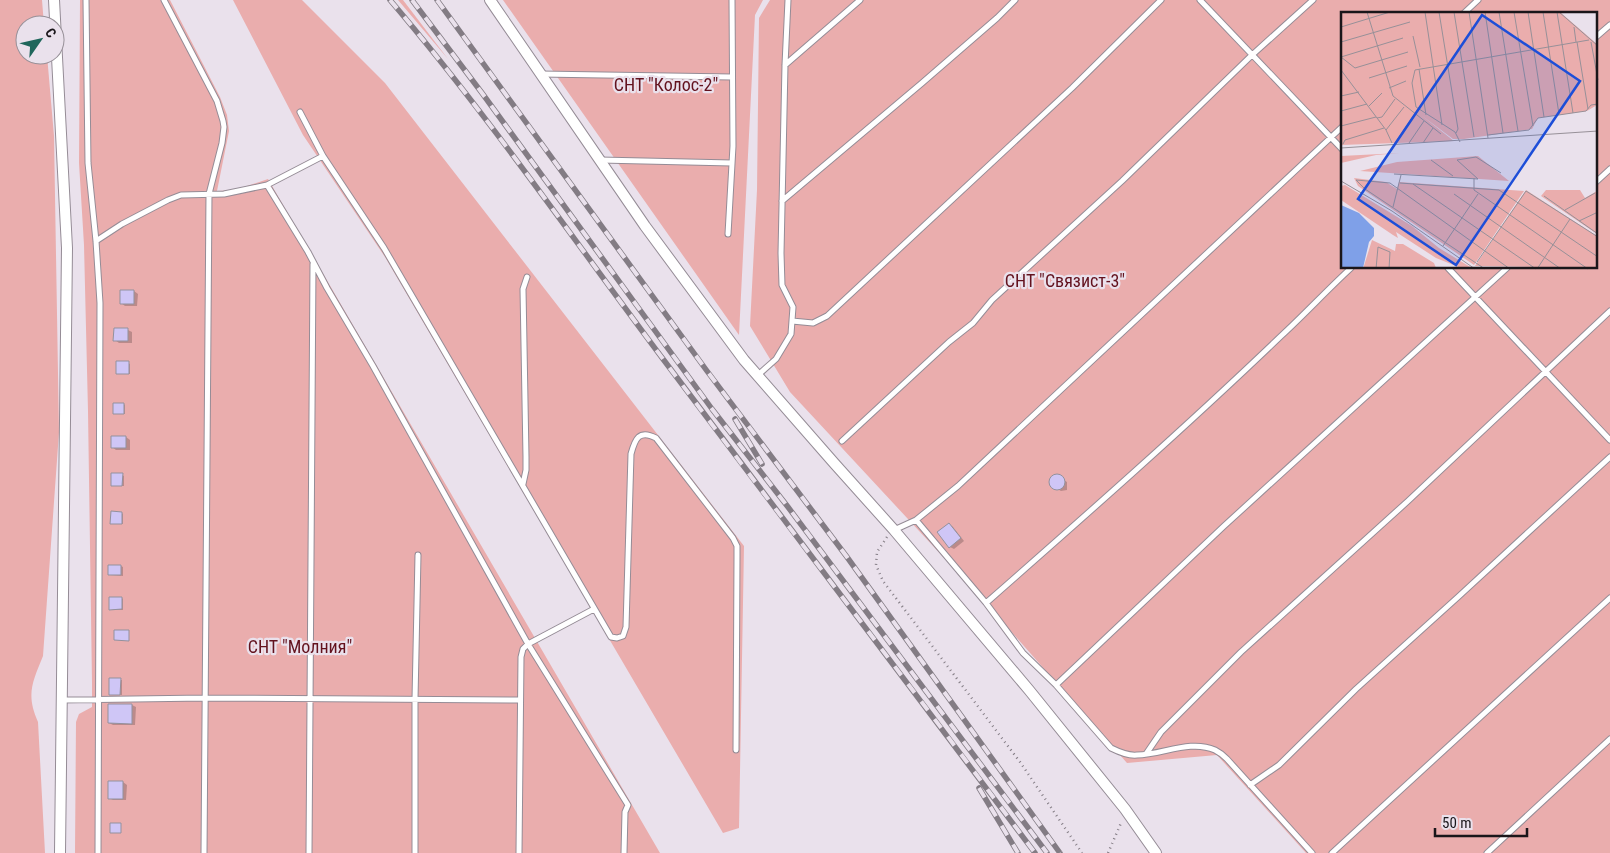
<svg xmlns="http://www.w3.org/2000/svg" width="1610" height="853" font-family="'Roboto Condensed',sans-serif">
	<rect width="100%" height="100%" fill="#eae1ec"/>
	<path fill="#eaadad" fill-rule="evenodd" d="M0 0H42L44 25H25V55H47L54 136 59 432 43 656C32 683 26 695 38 722L45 853H0Z
		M80 0H170L220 97 227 115 229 131 217 191 235 190 268 179 660 853H75L76 722 79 714 92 707V682L88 411 84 245 79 163Z
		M233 0H302L385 83 744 546 739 828 723 833 385 257 303 135Z
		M398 0H403L448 59Z
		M503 0H763L755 15 739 335Z
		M770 0H1610V853H1306L1217 755 1127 763 986 603 790 392 750 326 757 190 759 18ZM1342 14H1596V268H1342Z"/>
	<path fill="#0003" d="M134 291 138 294 137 306H125L121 303Z
		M115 329 128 330 132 332V343H119L115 340Z
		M128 363 130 364V374L117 373Z
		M124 404 125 405V414H115Z
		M126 437 130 440V450H116L112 447Z
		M122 475 124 476V486H114Z
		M1057 476 1067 482V490L1061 491 1052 486 1050 483 1051 478Z
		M122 513 123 514V524L112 523Z
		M949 524 953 527 964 541 954 549 950 547Z
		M121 566 123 567V576L110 575Z
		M122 598 123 599V610H112Z
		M120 680H122V695L110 694Z
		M132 705 136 707 135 725H113L109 723Z
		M123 782 127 785 126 800H113L109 798Z"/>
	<path fill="#cfc6f6" stroke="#93919d" d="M120 290H134V304H120Z
		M114 328H128V341H113Z
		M116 361H129V374H116Z
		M113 403H124V414H113Z
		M111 436H126V448H111Z
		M111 473H123L122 486H111Z
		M1049 482a8 8 0 1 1 16 0a8 8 0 1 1-16 0Z
		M111 511 122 512V524H110Z
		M949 523 961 538 949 548 937 532Z
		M108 565H121V575H108Z
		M109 597H122V609L109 610Z
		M114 630H129V641L114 640Z
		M109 678H121L120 695H109Z
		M108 704H132V724L108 723Z
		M108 781H123V799H108Z
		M110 823H121V833H110Z"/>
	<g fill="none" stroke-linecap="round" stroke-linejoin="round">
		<g stroke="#958c96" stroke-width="7">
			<path id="service" d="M86 0 88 163 96 241 100 303 98 853
				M164 0 217 101 223 121 224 127 222 143 209 194 204 853
				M1200 0 1342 149
				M1463 14 1478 0
				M1596 37 1610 25
				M785 65 860 0
				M540 74 732 77
				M300 112 323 156 384 248 611 637 617 638 623 636 626 627 631 454C635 439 639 429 656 438L733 538 737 546V557L736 750
				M600 160 732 163
				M1596 182 1610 169
				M267 185 308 252 327 288 373 366 528 644 628 805 625 812 624 853
				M782 201 922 83 997 18 1015 0
				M728 234 733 146 732 0
				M96 241 122 224 168 200 181 195 224 194 267 185 323 156
				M1448 268 1610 440
				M792 321 813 323 827 316 1072 88 1161 0
				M758 375 776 359 791 334 793 307 782 285 781 253 785 65 788 0
				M842 441 949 342 973 323 992 300 1122 181 1252 55 1313 0
				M523 484 526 470V457L523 289 527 277
				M916 520 986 603 1023 653 1056 685 1111 748C1119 752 1128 756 1137 755 1162 755 1190 739 1215 750 1219 752 1224 756 1227 759L1312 853
				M894 530 916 520 958 486 1342 127
				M986 603C1085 516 1185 428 1281 336 1305 314 1327 290 1351 268
				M1056 685 1224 526 1507 268
				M61 700 205 698 520 700
				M1146 754 1161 732 1241 652 1408 501 1610 311
				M1250 785 1279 765 1356 689 1458 597 1610 457
				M309 853 313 264
				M415 853V699L418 555
				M519 853 521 657 523 649 528 644 594 609
				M1332 853 1610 598
				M1487 853 1610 739"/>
		</g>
		<g stroke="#958c96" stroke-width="12">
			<path id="minor" d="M54 0 67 248 60 853
				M490 0 645 226 744 360 834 463 894 530 1029 690 1125 809 1156 853"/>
		</g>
		<path stroke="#857e86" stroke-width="2.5" stroke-dasharray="1 4" stroke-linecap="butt" d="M887 537 877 552 876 565 883 581 1020 762 1082 853
			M1108 853 1121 823"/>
		<use href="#service" stroke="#fff" stroke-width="5"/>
		<use href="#minor" stroke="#fff" stroke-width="10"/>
		<g stroke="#837c84" stroke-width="5.5">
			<path id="rail" d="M390 0C488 115 573 239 663 359 786 524 912 688 1035 853
				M412 0 482 93 712 409 788 507 1047 853
				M437 0 707 371 847 557 1060 853
				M735 419 762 464
				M979 788 1018 853"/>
		</g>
		<use href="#rail" stroke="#eae1ec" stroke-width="4" stroke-dasharray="11" stroke-linecap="butt"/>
	</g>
	<g text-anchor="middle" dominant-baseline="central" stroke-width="4.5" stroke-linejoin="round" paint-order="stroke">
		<g font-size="18" fill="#63121e" stroke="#eae1ec">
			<text x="666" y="84">СНТ "Колос-2"</text>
			<text x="1065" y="280">СНТ "Связист-3"</text>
			<text x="300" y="646">СНТ "Молния"</text>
		</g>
	</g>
	<g transform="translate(1341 12)">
		<rect width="256" height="256" fill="#eae1ec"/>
		<path d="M0 0H219L256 32V93L246 99 197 106 191 117 123 127H112L80 103 113 129 0 133ZM59 141 35 143 0 151V144ZM137 144 168 169 19 159 56 150ZM13 166 45 170 56 177 58 170 183 179 133 253 17 174ZM4 173 71 214 98 236 131 256H120L95 246 55 220 57 226 52 223 0 188V174ZM185 178 256 224V256L134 254ZM205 178H239L244 186 256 179V222L200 184ZM31 228 54 239 55 232H62L93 251 95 256 22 257Z" fill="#eaadad"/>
		<path d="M0 193 18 201 33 216V224L28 230 22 256H0Z" fill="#7fa0e8"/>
		<path fill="none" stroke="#979098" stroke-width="1" d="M26 0 52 84 100 122M84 0 101 113M98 0 117 117 115 121M113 0 133 125M128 0 147 126M144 0 162 121M158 0 177 119M173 0 192 114M187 0 203 105M202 0 218 102M216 0 232 101M218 0 257 34M0 15 49 0M233 15 235 30M72 24 79 55M0 30 69 10M236 30 247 97M250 30 257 68M0 45 14 56 67 40M0 45 62 26M78 57 85 103M0 58 45 118 51 131M28 66 66 54M48 76 65 69M0 84 18 80M28 94 41 81M0 99 26 92M36 106 41 105 54 87M0 114 35 105M45 118 63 95M147 123 188 118 197 106 245 99 250 93 257 92M119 130 114 120 75 95 71 71 74 58 248 28M54 131 73 103M68 131 83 109M82 131 92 116M2 132 4 128 43 116M0 136 257 119M90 148 112 164M53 162 137 167 116 148 135 145 160 161M133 166V178L247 257M0 169 51 199 134 257M59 171 158 178 257 245M72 172 195 257M113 182 220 257M203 184 257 222M52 195 60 163M224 198 254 181M238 209 257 200M102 234 137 182M136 250 185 179 257 225M35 257 37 235 49 240 48 257M144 257 24 177 15 168 49 171 169 257M196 257 229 207"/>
		<path fill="#1d4ed8" fill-opacity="0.15" stroke="#1d4ed8" stroke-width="2.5" d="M141 3 239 69 115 253 17 187Z"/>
		<rect width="256" height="256" fill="none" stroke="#1a161a" stroke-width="2.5"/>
	</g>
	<g transform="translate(40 40) rotate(56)"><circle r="24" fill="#eae1ec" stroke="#979098"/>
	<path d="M0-4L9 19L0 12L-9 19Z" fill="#1f665b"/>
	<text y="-8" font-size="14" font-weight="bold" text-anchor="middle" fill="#1a161a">С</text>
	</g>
	<path d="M1435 828v8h92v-8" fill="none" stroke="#1a161a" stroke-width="2.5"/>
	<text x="1442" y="828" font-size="15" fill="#1a161a" stroke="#eae1ec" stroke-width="4" paint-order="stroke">50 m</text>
</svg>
